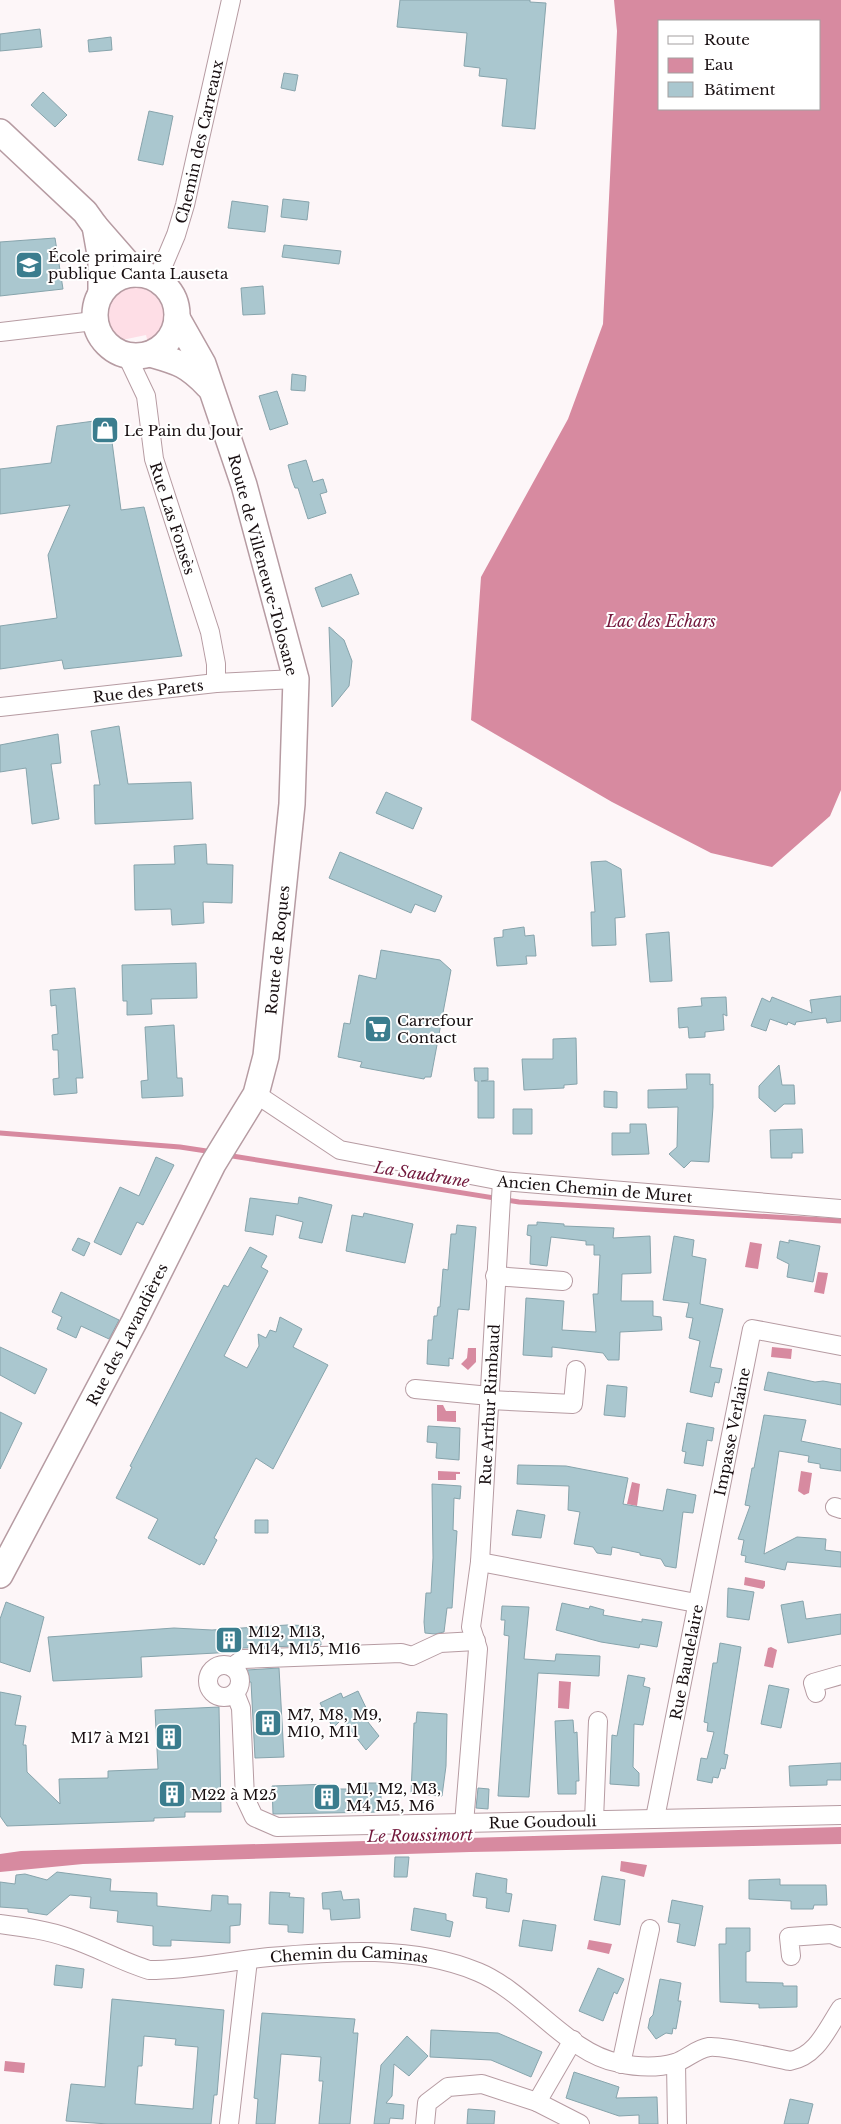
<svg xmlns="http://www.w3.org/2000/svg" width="841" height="2124" font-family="'Libre Baskerville',serif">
	<rect width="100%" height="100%" fill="#fdf6f8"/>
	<path fill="#fedee6" d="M136 286C166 293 175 325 148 343L146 335 117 341C91 320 106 289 136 286Z"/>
	<path fill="#d78aa0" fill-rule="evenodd" d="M614 0H841V790L830 816 772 867 711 853 612 802 471 720 481 577 568 419 603 324 617 31ZM660 21H820V109H660Z
		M750 1242 762 1244 758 1269 745 1267Z
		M818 1272 828 1273 824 1294 814 1292Z
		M772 1347 792 1349 791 1359 771 1357Z
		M468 1348H476V1362L468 1370 461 1364 467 1358Z
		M437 1405H443L446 1411H456V1422L437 1421Z
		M438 1471 460 1472V1474H456V1480H438Z
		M801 1471 812 1473 809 1493 804 1495 798 1491Z
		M632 1482 640 1484 637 1506 627 1504Z
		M745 1577 765 1581V1586L763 1589 744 1585Z
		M771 1647 777 1650 773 1668 764 1666 768 1648Z
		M559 1681 571 1682 569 1709 558 1708Z
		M841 1827V1844L470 1852 83 1864 0 1872V1854L21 1851Z
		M621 1861 647 1865 644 1877 620 1871Z
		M589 1940 612 1944 609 1954 587 1949Z
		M5 2061 25 2063 24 2073 4 2071Z"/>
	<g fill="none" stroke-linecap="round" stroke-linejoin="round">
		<path stroke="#d78aa0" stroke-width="5" d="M0 1133 180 1147 213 1152
			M226 1155 519 1202 841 1221"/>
	</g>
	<path fill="#aac7cf" stroke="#87a4ac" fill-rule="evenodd" d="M400 0H530V2L546 3 535 129 502 126 507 79 479 76 480 68 464 66 467 33 397 27Z
		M40 29 42 47 0 51V34Z
		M111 37 112 50 89 52 88 40Z
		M284 73 298 75 295 91 281 88Z
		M43 92 67 115 55 127 31 105Z
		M149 111 173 116 163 165 138 160Z
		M283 199 309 202 307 220 281 217Z
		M232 201 268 206 265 232 228 228Z
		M55 238 63 289 0 296V242Z
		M284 245 341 251 339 264 282 257Z
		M263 286 265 314 243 315 241 288Z
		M292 374 306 376 305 391 291 390Z
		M277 391 288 424 270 430 259 396Z
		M109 419 121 510 144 507 182 656 64 669 62 660 0 669V626L57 618 48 555 70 505 0 514V469L51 463 57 426Z
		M306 460 313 482 323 479 327 492 320 494 326 513 308 519 298 488H295L292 480 288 465Z
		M351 574 359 594 322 607 315 588Z
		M329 627 344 640 352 661 349 686 332 707Z
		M119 726 128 784 191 782 193 819 95 824 94 785H100L91 731Z
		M58 734 61 763 51 764 59 819 32 824 26 768 0 772V745Z
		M386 792 422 808 413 829 376 813Z
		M206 844 207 864 233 865 232 903 203 902 204 923 172 925 171 909 135 910 134 865 175 864 174 846Z
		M340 852 442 896 435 912 415 904 411 913 329 878Z
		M606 861 621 869 625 917 615 918 616 945 592 946 591 912H595L591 862Z
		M524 927 525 936 534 935 536 956H526L527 964 497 966 494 938 503 937V930Z
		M669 932 672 981 650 982 646 934Z
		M381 950 440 960 451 970 431 1077H425L424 1079 360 1067 362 1062 338 1057 344 1023 350 1024 359 975 376 979Z
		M196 963 197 998 151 999 152 1014 127 1015V1001H123L122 965Z
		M75 988 83 1078H76L77 1093 54 1095 53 1079 59 1078 58 1050H53L52 1035 58 1034 56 1005 51 1006 50 990Z
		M841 996V1021L827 1023 826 1018 796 1022 795 1025 788 1022 787 1025 770 1019 766 1031 751 1026 762 998 770 1002 772 997 812 1013 810 1000Z
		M726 997 727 1016 723 1014 724 1030 705 1032V1037L689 1038 688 1027 679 1028 678 1008 702 1006 701 998Z
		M174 1025 177 1078H182L183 1096 142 1098 141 1081 148 1080 145 1027Z
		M576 1038 577 1084 564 1085V1088L524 1090 522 1059H553V1039Z
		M779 1065 782 1085H794L795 1104H784L775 1112 759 1098V1086Z
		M474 1068H488V1080L481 1081H494V1118H478V1081H475Z
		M686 1074H710V1085L713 1084V1107L709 1162 691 1161 684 1168 669 1154 677 1147 678 1107 648 1108V1090L687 1089Z
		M604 1091 617 1092V1108L604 1107Z
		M513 1109H532V1134H513Z
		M630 1124H646L649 1154 612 1155V1133H630Z
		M802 1129 803 1153H792V1158H771L770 1130Z
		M156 1157 174 1165 143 1225 137 1222 121 1255 94 1242 120 1187 139 1196Z
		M299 1197 332 1205 322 1243 299 1238 303 1222 276 1215 273 1235 245 1231 250 1198 298 1204Z
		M364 1213 413 1224 405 1263 346 1251 352 1215 363 1217Z
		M537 1222 564 1224V1226L614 1228 613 1238 650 1236 651 1273 622 1274 621 1301H653V1316L661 1317 662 1330 620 1332 619 1360H608L603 1353 552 1347V1357L523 1355 526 1298 564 1301 562 1330 596 1332 593 1294H598L600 1255H594V1245H586V1241L551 1237 547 1266 530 1264 531 1236 527 1235 528 1225H537Z
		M457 1225 476 1227 469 1310 458 1309 453 1359 449 1358V1366L427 1364 428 1340H432L434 1316H437L438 1307H440L443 1269 448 1270 451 1234H456Z
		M674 1236 694 1240 692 1256 706 1259 700 1304 723 1309 710 1367 722 1369 719 1383 715 1382 712 1397 690 1392 700 1341 689 1338 693 1318 686 1317 689 1303 663 1300Z
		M78 1238 90 1243 84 1256 72 1250Z
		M789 1240 820 1246 813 1282 787 1277 789 1264 777 1258 780 1241 789 1243Z
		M250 1247 267 1256 261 1267 268 1271 224 1356 247 1368 259 1346 258 1334 266 1338 270 1330 276 1332 280 1317 302 1329 293 1347 328 1365 273 1469 256 1458 214 1538 217 1540 204 1565 201 1563 200 1565 148 1538 158 1519 116 1498 132 1467 130 1466 224 1285 228 1287Z
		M61 1292 119 1320 109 1339 81 1326 76 1338 57 1329 62 1317 52 1312Z
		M0 1347 47 1369 35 1394 0 1375Z
		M768 1372 815 1382 823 1381 841 1384V1405L764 1390Z
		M607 1385 627 1387 625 1417 604 1415Z
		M0 1412 22 1423 0 1469Z
		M764 1415 806 1420 801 1441 841 1449V1471L820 1468V1464L808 1462 809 1456 779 1451 764 1554 797 1537 826 1539 825 1550 841 1552V1567L787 1562 785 1570 745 1562 746 1556 741 1555 744 1540 738 1539 750 1506 745 1505 752 1468H754Z
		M687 1423 714 1428 712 1441 707 1440 703 1466 684 1463 686 1452 682 1451Z
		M428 1426 460 1428 459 1460 436 1458 437 1443 427 1442Z
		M518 1465 566 1466 628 1478 623 1504 663 1511 667 1489 696 1495 693 1513 683 1512 676 1568 665 1566 661 1559 640 1555V1553L612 1547 611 1555 597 1553 593 1547 574 1544 580 1512 568 1510 569 1486 517 1484Z
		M432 1484 461 1486 460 1499 454 1498 453 1530 457 1531 452 1608H447L444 1632 435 1634 425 1633 424 1622 426 1593H431L433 1558Z
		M517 1510 545 1515 541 1538 512 1535Z
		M255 1520H268V1533H255Z
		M728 1588 754 1592 749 1620 727 1617Z
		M803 1601 806 1619 841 1614V1634L788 1643 781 1605Z
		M6 1602 44 1617 30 1672 0 1662V1619Z
		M562 1603 589 1609 590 1606 604 1610 603 1615 642 1622V1619L662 1622 657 1647 640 1644 639 1648 601 1642 556 1630Z
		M502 1606 529 1607 524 1659 555 1661 556 1654 600 1656 599 1676 538 1673 529 1797 498 1796 509 1636 504 1635 505 1620H501Z
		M287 1625 320 1626 321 1645 243 1648 235 1652 141 1657 142 1677 53 1681 48 1637 174 1628 212 1630Z
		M720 1643 741 1647 724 1754 728 1755 725 1769 721 1768 718 1778 713 1777 712 1783 697 1780 701 1758 707 1759 714 1732 707 1731 708 1723 704 1722 713 1663H717Z
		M279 1668 284 1757 255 1758 251 1682H244L243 1672 247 1670Z
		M628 1675 645 1678 643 1686 650 1688 643 1725 634 1724 633 1767 639 1773V1786L610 1784 612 1735 617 1736Z
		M769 1685 789 1689 781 1728 761 1724Z
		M358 1691 369 1714 364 1717 379 1736 366 1750 342 1719 333 1728 320 1703 341 1693 343 1698Z
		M0 1692 21 1696 15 1725 26 1726 23 1745H26L27 1772 60 1804 59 1779 108 1778V1771L158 1769 155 1710 219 1707 221 1812H185V1817L154 1818V1821L7 1826 0 1816Z
		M417 1712 447 1714 446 1766 442 1796 411 1794 414 1723H416Z
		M573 1720 574 1733 577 1732 579 1781H576V1794H558L555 1721Z
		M841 1763V1780H827V1785L790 1786 789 1766Z
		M361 1783H381V1812L273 1814 272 1786 330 1784V1789H362Z
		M478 1788 489 1789 488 1809 476 1808Z
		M395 1857H409L407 1877H394Z
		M57 1872 111 1879 110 1891 157 1893V1906L211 1911 212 1895 228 1896V1904H241L240 1925 230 1926V1943L171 1940V1946H160L153 1945V1926L117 1922 118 1911 90 1908 91 1897 70 1895 47 1915 28 1912V1909L0 1907V1882L15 1884 16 1875 25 1874 47 1880Z
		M476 1873 507 1879 506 1893 512 1894 509 1912 486 1908 487 1898 473 1896Z
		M602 1876 625 1880 620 1925 594 1920Z
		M780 1879V1885H826L827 1905H814L813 1909H791V1901L749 1899V1880Z
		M341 1891 343 1900 359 1899 360 1918 331 1920 330 1909H323L322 1893Z
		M270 1892 290 1893 289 1897 304 1898 303 1933 288 1932V1925L269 1924Z
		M672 1900 703 1906 695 1946 677 1942 680 1924 668 1922Z
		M414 1908 446 1914V1920L453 1922 450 1937 411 1930Z
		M523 1920 556 1925 552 1951 519 1946Z
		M726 1928H750V1951L746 1952V1982L783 1983V1986H797V2007L759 2008V2004L720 2002 719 1944H726Z
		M56 1965 84 1969 82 1988 54 1985Z
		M598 1968 624 1979 617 1994 614 1992 603 2021 579 2011Z
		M660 1979 681 1983 678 2001H681L676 2029 673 2028 672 2034 666 2033 656 2039 648 2028 650 2018 653 2015Z
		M112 1999 224 2010 217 2095H214L211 2124H108L66 2121 71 2084 105 2087ZM144 2036 176 2039 175 2045 198 2047 193 2109 135 2104 138 2066H142Z
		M262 2013 355 2019 353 2033H358L350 2124H319L323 2081H319L321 2057 281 2054 275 2124H256L258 2099 254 2098Z
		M431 2030 498 2033 542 2052 531 2077 491 2060 430 2057Z
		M407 2036 428 2056 409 2076 394 2064 392 2096 386 2103 404 2105 403 2119 390 2118 389 2124H374L381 2065Z
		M574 2072 619 2087 616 2098 657 2097 658 2124H639V2115L619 2116 566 2098Z
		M790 2099 813 2104 808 2124H784Z
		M468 2109 495 2111 494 2124H467Z"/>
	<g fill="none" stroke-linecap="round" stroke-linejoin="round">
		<g stroke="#b69ba2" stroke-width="20">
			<g id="street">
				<path id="s1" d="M157 280 176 235 185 205 231 0"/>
				<path d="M0 332 94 321"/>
				<path id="s2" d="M127 356 146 396 154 459 210 632 216 664V683"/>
				<path id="s3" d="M0 707 216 683 296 679"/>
				<path id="s4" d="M256 1094 340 1150 502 1181 841 1209"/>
				<path d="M495 1276 563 1281"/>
				<path d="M415 1389 490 1396"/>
				<path d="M490 1400 573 1404 576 1370"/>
				<path d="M835 1507 841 1509"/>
				<path d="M480 1562 696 1603"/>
				<circle cx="224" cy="1681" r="16"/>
				<path d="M232 1667 243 1659 401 1653 412 1656 440 1643 476 1641"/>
				<path id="s5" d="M235 1693 241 1708 245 1798 254 1817 277 1827 841 1815"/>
				<path d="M816 1693 813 1683 841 1675"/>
				<path id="s6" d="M655 1818 752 1329 841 1346"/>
				<path d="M594 1820 598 1721"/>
				<path id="s7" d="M464 1824 478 1649 471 1627 480 1562 502 1181"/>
				<path id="s8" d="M0 1924C23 1927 47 1930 69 1938 97 1947 122 1962 149 1970 189 1970 229 1961 269 1957 337 1951 414 1945 478 1972 527 1992 568 2054 619 2063 636 2067 657 2068 675 2063 687 2059 696 2049 709 2047 721 2045 774 2058 790 2061 817 2056 827 2029 841 2008"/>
				<path d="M791 1956 789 1937 831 1934 841 1938"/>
				<path d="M676 2063 677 2124"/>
				<path d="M621 2064 650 1929"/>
				<path d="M537 2102 580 2124"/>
				<path d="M229 2124 248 1960"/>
				<path d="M425 2124 427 2103 448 2087 482 2084 537 2102 573 2040"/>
			</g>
		</g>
		<g stroke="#b69ba2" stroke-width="28">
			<g id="secondary">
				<path d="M0 132 85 212 95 226 137 274"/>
				<path d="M95 226 101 260V292"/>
				<circle cx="136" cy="315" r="41"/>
				<path d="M150 354C178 362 187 364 208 386"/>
				<path id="s9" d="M0 1575 134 1322 213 1164 256 1094 266 1056 292 804 296 679 244 485 203 364 177 318"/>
			</g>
		</g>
		<use href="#street" stroke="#fff" stroke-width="18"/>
		<use href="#secondary" stroke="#fff" stroke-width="25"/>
	</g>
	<defs>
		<g id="school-square" transform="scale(1.4375)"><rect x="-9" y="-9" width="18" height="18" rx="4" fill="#3b7d8e" stroke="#fff"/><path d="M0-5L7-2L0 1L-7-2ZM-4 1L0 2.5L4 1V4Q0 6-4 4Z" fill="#fff"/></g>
		<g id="shop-square" transform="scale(1.4375)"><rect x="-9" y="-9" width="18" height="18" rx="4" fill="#3b7d8e" stroke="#fff"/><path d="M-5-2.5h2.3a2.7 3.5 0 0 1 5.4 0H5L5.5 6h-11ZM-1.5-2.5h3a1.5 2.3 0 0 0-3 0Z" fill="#fff"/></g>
		<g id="supermarket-square" transform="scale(1.4375)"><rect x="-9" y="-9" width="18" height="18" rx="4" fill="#3b7d8e" stroke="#fff"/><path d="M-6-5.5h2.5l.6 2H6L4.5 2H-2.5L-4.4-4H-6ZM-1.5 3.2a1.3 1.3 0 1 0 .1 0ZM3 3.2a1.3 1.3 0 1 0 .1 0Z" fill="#fff"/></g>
		<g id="building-square" transform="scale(1.4375)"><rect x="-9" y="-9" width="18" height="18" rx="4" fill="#3b7d8e" stroke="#fff"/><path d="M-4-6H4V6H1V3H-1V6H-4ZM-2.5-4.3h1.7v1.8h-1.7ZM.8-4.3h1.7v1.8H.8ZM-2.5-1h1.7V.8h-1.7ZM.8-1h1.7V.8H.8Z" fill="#fff"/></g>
	</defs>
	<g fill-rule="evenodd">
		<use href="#school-square" x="29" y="265"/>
		<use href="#shop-square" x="105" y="430"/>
		<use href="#supermarket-square" x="378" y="1029"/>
		<use href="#building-square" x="229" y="1640"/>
		<use href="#building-square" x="268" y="1723"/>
		<use href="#building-square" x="169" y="1737"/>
		<use href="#building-square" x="172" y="1794"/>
		<use href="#building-square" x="327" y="1797"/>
	</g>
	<g text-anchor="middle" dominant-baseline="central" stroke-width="4" stroke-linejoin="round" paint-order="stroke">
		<g font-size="15" fill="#180f11" stroke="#fff">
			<text stroke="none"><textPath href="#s1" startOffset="145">Chemin des Carreaux</textPath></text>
			<text stroke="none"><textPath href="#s2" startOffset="170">Rue Las Fonsès</textPath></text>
			<text transform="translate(263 565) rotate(75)">Route de Villeneuve-Tolosane</text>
			<text stroke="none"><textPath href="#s3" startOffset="149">Rue des Parets</textPath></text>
			<text stroke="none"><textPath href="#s9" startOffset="691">Route de Roques</textPath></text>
			<text stroke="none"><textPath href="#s4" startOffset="359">Ancien Chemin de Muret</textPath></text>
			<text stroke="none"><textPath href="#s9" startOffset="272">Rue des Lavandières</textPath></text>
			<text stroke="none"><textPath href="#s7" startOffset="422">Rue Arthur Rimbaud</textPath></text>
			<text stroke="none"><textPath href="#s6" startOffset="394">Impasse Verlaine</textPath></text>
			<text stroke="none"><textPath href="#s6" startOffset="159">Rue Baudelaire</textPath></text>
			<text stroke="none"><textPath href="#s5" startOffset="418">Rue Goudouli</textPath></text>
			<text stroke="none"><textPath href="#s8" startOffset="358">Chemin du Caminas</textPath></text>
		</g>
		<g font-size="15" fill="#180f11" stroke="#fff" text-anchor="start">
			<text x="48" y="256">École primaire<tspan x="48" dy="17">publique Canta Lauseta</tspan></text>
			<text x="124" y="430">Le Pain du Jour</text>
			<text x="397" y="1020">Carrefour<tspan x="397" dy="17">Contact</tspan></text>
			<text x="248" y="1631">M12, M13,<tspan x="248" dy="17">M14, M15, M16</tspan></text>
			<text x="287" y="1714">M7, M8, M9,<tspan x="287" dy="17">M10, M11</tspan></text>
			<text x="150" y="1737" text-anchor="end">M17 à M21</text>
			<text x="346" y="1788">M1, M2, M3,<tspan x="346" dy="17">M4 M5, M6</tspan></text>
			<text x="191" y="1794">M22 à M25</text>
		</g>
		<g font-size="16" font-style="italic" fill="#72183c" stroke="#fff">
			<text x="661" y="621">Lac des Echars</text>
			<text transform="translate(422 1174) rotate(9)">La Saudrune</text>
			<text transform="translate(420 1835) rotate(-1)">Le Roussimort</text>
		</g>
	</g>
	<rect x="658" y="20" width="162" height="90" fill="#ffffff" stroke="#a39fa0"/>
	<rect x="668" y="36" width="25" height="8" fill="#ffffff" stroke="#a39fa0"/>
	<text x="704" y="45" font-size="15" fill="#180f11">Route</text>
	<rect x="668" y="58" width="25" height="15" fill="#d78aa0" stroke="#a39fa0"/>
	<text x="704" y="70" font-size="15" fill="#180f11">Eau</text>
	<rect x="668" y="82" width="25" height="15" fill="#aac7cf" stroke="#a39fa0"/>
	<text x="704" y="95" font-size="15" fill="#180f11">Bâtiment</text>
</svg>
